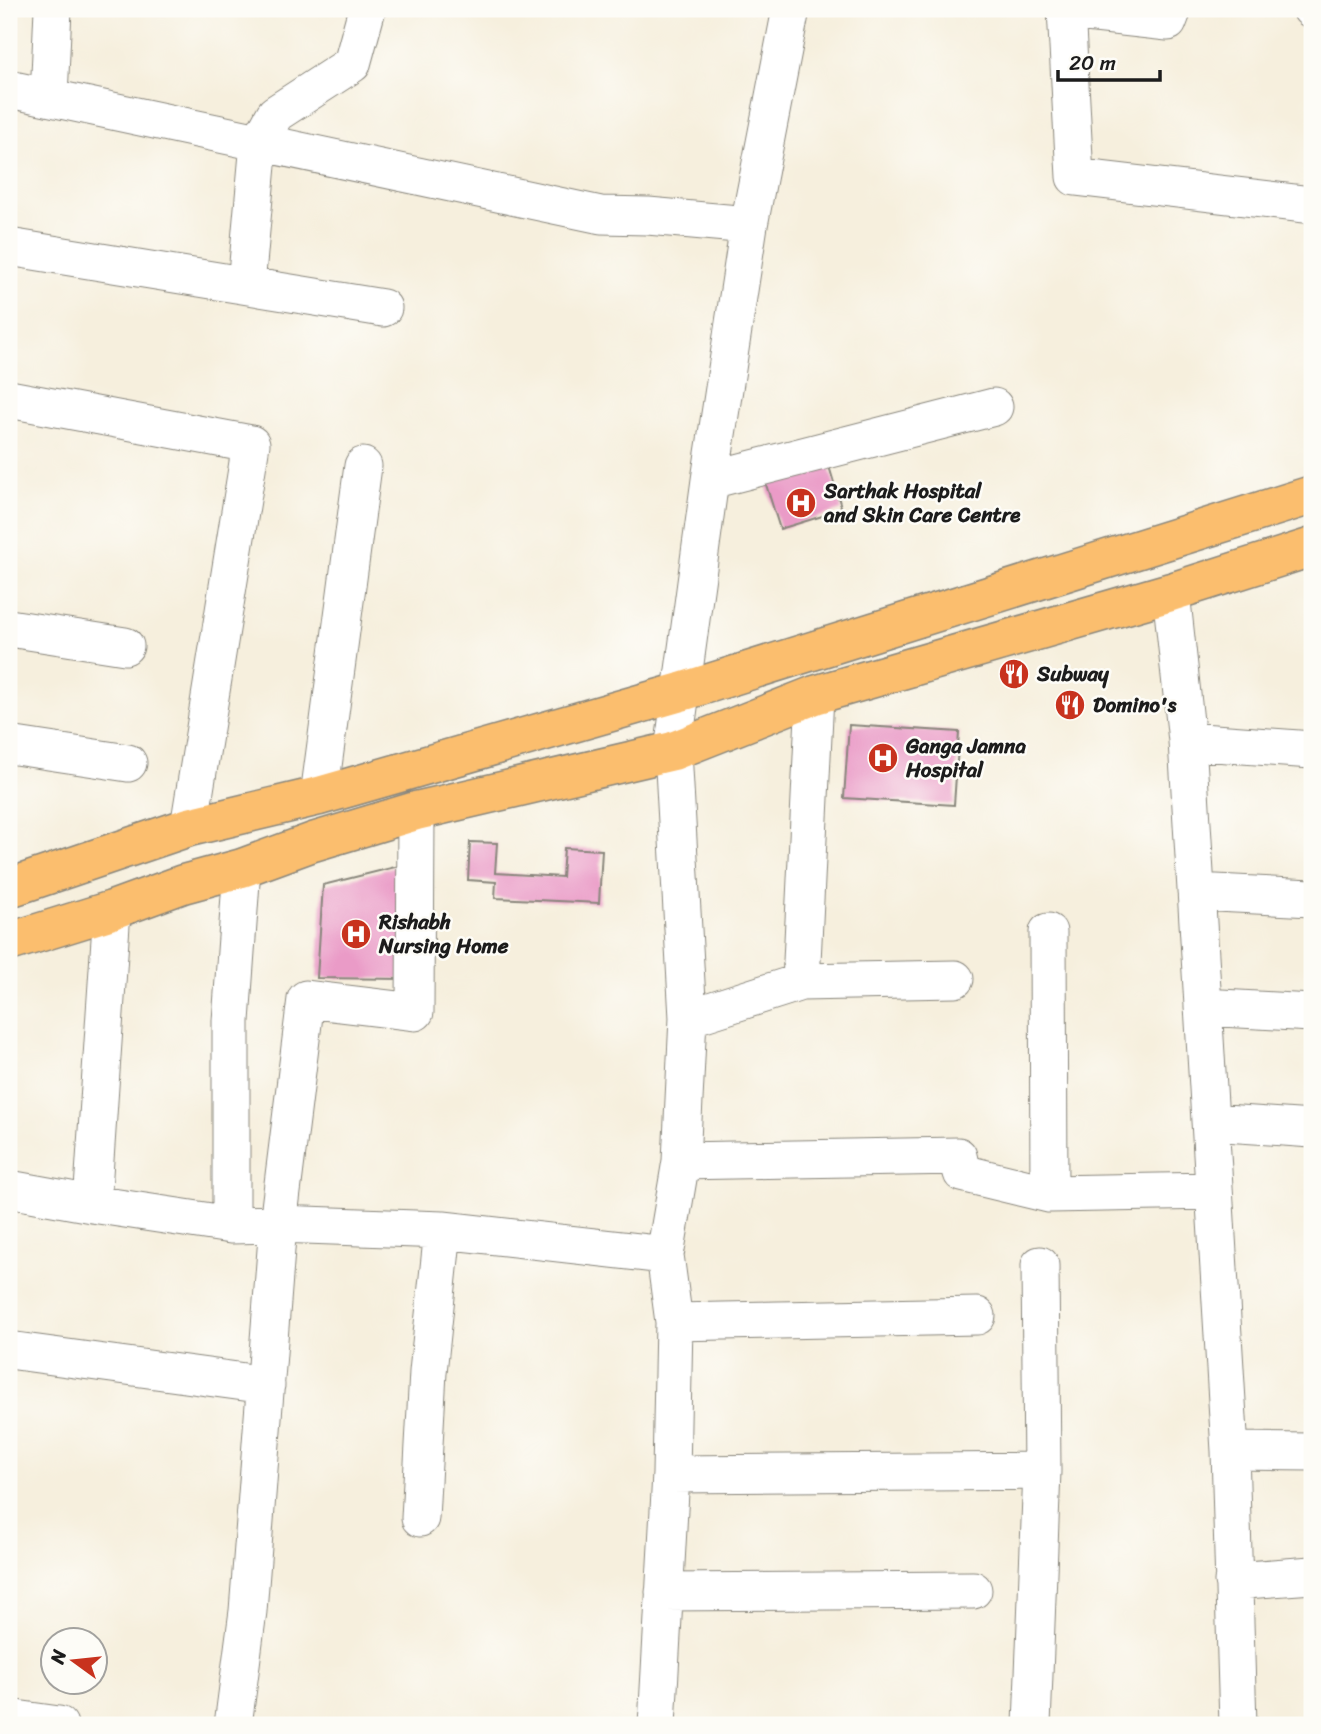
<svg xmlns="http://www.w3.org/2000/svg" width="1321" height="1734" font-family="Sriracha,sans-serif">
	<rect width="100%" height="100%" fill="#fdfcf7"/>
	<filter id="ink" filterUnits="userSpaceOnUse"><feTurbulence type="fractalNoise" baseFrequency=".0143" numOctaves="2"/><feDisplacementMap in="SourceGraphic" scale="14" xChannelSelector="R" yChannelSelector="G"/><feConvolveMatrix kernelMatrix="1 2 1 2 8 2 1 2 1" color-interpolation-filters="sRGB"/></filter>
	<filter id="wash" filterUnits="userSpaceOnUse"><feTurbulence type="fractalNoise" baseFrequency=".00686" numOctaves="4" result="noise"/><feDisplacementMap in="SourceGraphic" scale="28" xChannelSelector="R" yChannelSelector="G"/><feGaussianBlur stdDeviation="1.57" result="paint"/><feColorMatrix in="noise" values="0 0 0 0 0 0 0 0 0 0 0 0 0 0 0 0 0 1.4 0 .05"/><feComposite in="paint" operator="in"/></filter>
	<g filter="url(#wash)">
		<rect width="100%" height="100%" fill="#f6efdd"/>
		<g id="blocks">
			<path fill="#ea9bc7" d="M826 456 842 510 780 529 763 475Z
				M849 725 959 732 954 805 844 798Z
				M470 842 497 843 495 873 562 877 564 848 602 850 599 903 495 898 496 882 468 880Z
				M407 864 405 979 317 978 323 885Z"/>
		</g>
	</g>
	<g filter="url(#ink)">
		<use href="#blocks" fill-opacity="0" stroke="#89867c" stroke-width="2"/>
		<g fill="none" stroke-linecap="round" stroke-linejoin="round">
			<g stroke="#89867c" stroke-width="39">
				<path id="minor" d="M1066 9 1075 177 1312 205
					M1311 9H1312
					M1068 11 1168 22 1173 9
					M9 89 601 215 648 216 749 225
					M49 97 53 9
					M9 247 383 308
					M246 285 259 143 275 114 352 64 367 9
					M9 399 251 444 189 827
					M710 480 994 407
					M1171 592 1187 741 1230 1451 1238 1725
					M9 628 125 646
					M1187 741 1312 750
					M9 745 128 763
					M319 796 363 466
					M1196 892 1312 898
					M1048 932 1049 1194 1214 1191
					M801 982 815 695
					M1203 1007 1312 1013
					M688 1018 801 982 955 979
					M1210 1122 1312 1129
					M681 1161 958 1156 962 1173 1049 1194
					M9 1189 92 1204 231 1225 278 1224 443 1230 665 1255
					M92 1204 112 910
					M231 1225V1021L242 868
					M674 1322 977 1316
					M16 1351 266 1385
					M1230 1451 1312 1452
					M671 1474 1042 1471
					M420 1518 428 1372 443 1230
					M1233 1581 1312 1575
					M664 1592 973 1590
					M9 1718 59 1725
					M233 1725 248 1611 278 1224 306 999 415 1012 416 811
					M657 1725 671 1474 674 1322 665 1255 681 1161 688 1018 673 751 710 480 749 225 791 9
					M1032 1725 1042 1471 1040 1265"/>
			</g>
			<g stroke="#89867c" stroke-width="41">
				<path id="major" d="M9 888 189 827 319 796 681 692 1312 495
					M9 942 112 910 183 884 242 868 313 842 416 811 673 751 815 695 1171 592 1312 547"/>
			</g>
			<use href="#minor" stroke="#fff" stroke-width="37"/>
			<use href="#major" stroke="#fbbe6e" stroke-width="38"/>
		</g>
	</g>
	<defs>
		<g id="hospital-disc" transform="scale(1.575)"><circle r="9.5" fill="#c8321e" stroke="#fdfcf7"/><path d="M-5-5h3v3.5h4V-5h3V5h-3V1.5h-4V5h-3Z" fill="#fff"/></g>
		<g id="restaurant-disc" transform="scale(1.575)"><circle r="9.5" fill="#c8321e" stroke="#fdfcf7"/><path d="M-5-6h1v4h1v-4h1v4h1v-4h1v5L-1.5 .5V6h-2V.5L-5-1ZM5-6V6H3V1.5H1.5Q1.5-4 5-6Z" fill="#fff"/></g>
	</defs>
	<g fill-rule="evenodd">
		<use href="#hospital-disc" x="801" y="503"/>
		<use href="#restaurant-disc" x="1014" y="674"/>
		<use href="#restaurant-disc" x="1070" y="705"/>
		<use href="#hospital-disc" x="883" y="758"/>
		<use href="#hospital-disc" x="356" y="934"/>
	</g>
	<g text-anchor="middle" dominant-baseline="central" stroke-width="5" stroke-linejoin="round" paint-order="stroke">
		<g font-size="21" font-weight="bold" fill="#1c1c1c" stroke="#fdfcf7" text-anchor="start">
			<text x="824" y="491">Sarthak Hospital<tspan x="824" dy="24">and Skin Care Centre</tspan></text>
			<text x="1037" y="674">Subway</text>
			<text x="1093" y="705">Domino's</text>
			<text x="906" y="746">Ganga Jamna<tspan x="906" dy="24">Hospital</tspan></text>
			<text x="379" y="922">Rishabh<tspan x="379" dy="24">Nursing Home</tspan></text>
		</g>
	</g>
	<rect width="1321" height="1734" fill="none" stroke="#fdfcf7" stroke-width="35"/>
	<g transform="translate(74 1661) rotate(285)"><circle r="33" fill="#fdfcf7" stroke="#a3a29f" stroke-width="2"/>
	<path d="M0-5L12 26L0 18L-12 26Z" fill="#c8321e"/>
	<text y="-10" font-size="19" font-weight="bold" text-anchor="middle" fill="#1c1c1c">N</text>
	</g>
	<path d="M1058 70v10h102v-10" fill="none" stroke="#1c1c1c" stroke-width="3.5"/>
	<text x="1069" y="70" font-size="21" fill="#1c1c1c" stroke="#fdfcf7" stroke-width="5" paint-order="stroke">20 m</text>
</svg>
